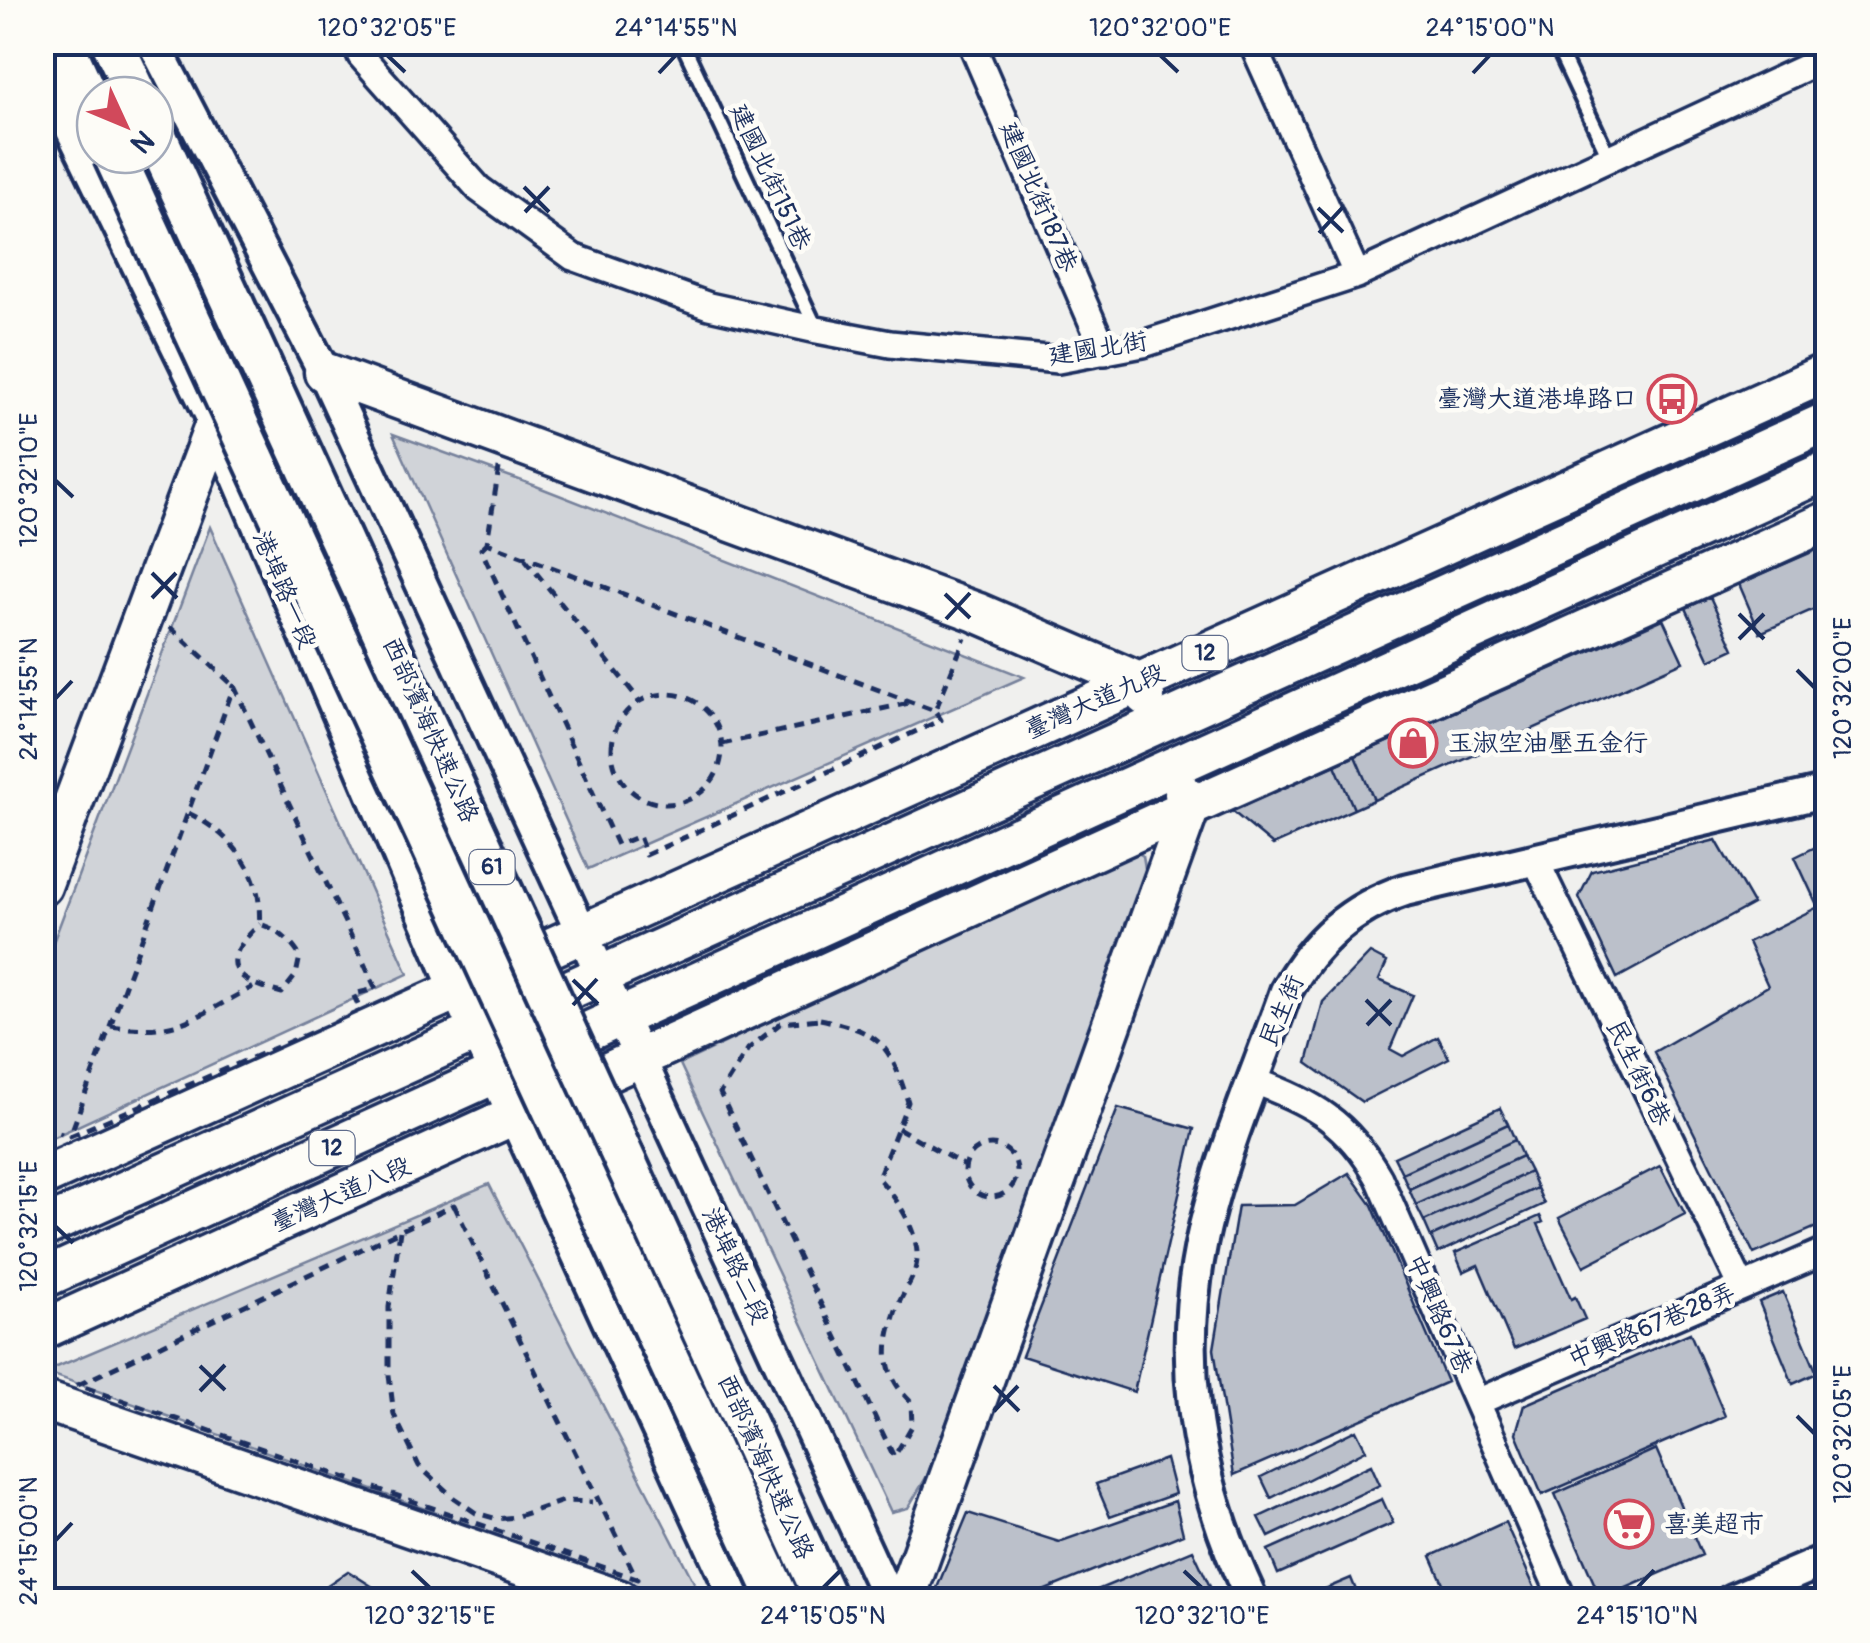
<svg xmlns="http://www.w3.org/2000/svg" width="1870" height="1643" font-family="Pangolin,'LXGW WenKai TC',sans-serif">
	<rect width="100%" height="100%" fill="#f0f0ee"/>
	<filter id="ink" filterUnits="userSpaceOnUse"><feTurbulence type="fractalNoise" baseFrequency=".01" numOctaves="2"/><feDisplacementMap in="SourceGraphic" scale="20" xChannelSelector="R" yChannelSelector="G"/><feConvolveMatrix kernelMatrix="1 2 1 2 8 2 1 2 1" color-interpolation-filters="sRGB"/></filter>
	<g filter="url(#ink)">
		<path fill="#d0d3d8" stroke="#76819b" stroke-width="2.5" d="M393 434 536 486 1024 677 588 869Z
			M210 527 408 974 43 1142V969Z
			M1133 850 1143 856 1146 874 927 1476 908 1508 891 1512 680 1064Z
			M489 1184 703 1600H678L45 1372Z"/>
		<path fill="#bbc0ca" stroke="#1b2f5e" stroke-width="2.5" d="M1828 545V603L1760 633 1739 584Z
			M1710 597 1734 649 1710 660 1686 608Z
			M1663 619 1683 662 1374 800 1355 756Z
			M1828 671V708L1814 677Z
			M1355 756 1374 800 1354 809 1335 765Z
			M1335 765 1354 809 1273 845 1232 811Z
			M1716 840 1753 904 1617 978 1579 897 1592 871Z
			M1828 841V1222L1754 1254 1654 1052 1768 986 1748 942 1818 907 1795 857Z
			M1370 953 1387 962 1379 980 1413 995 1390 1049 1403 1056 1438 1037 1449 1058 1362 1102 1307 1063 1323 1002Z
			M1118 1108 1194 1129 1134 1392 1022 1356Z
			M1500 1108 1508 1124 1402 1173 1394 1157Z
			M1508 1124 1515 1140 1409 1189 1402 1173Z
			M1515 1140 1522 1156 1416 1205 1409 1189Z
			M1522 1156 1530 1172 1424 1221 1416 1205Z
			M1660 1166 1685 1214 1584 1266 1559 1218Z
			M1530 1172 1537 1188 1431 1237 1424 1221Z
			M1349 1173 1372 1205 1447 1382 1234 1475 1214 1349 1238 1206 1295 1205Z
			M1537 1188 1544 1204 1438 1253 1431 1237Z
			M1540 1216 1543 1222 1538 1224 1555 1263 1571 1299 1575 1297 1585 1319 1514 1349 1478 1265 1463 1272 1455 1253Z
			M1783 1292 1817 1373 1793 1384 1759 1302Z
			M1690 1333 1725 1416 1542 1495 1516 1433 1524 1405Z
			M1356 1430 1366 1450 1271 1498 1261 1477Z
			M1656 1449 1702 1555 1601 1599 1555 1494Z
			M1166 1459 1175 1494 1110 1517 1096 1484Z
			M1371 1465 1380 1485 1269 1537 1259 1517Z
			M1382 1499 1393 1523 1278 1574 1268 1550Z
			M1175 1501 1183 1534 1021 1600H932L968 1513 1059 1542Z
			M1505 1522 1540 1600H1429L1447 1592 1431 1556Z
			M1193 1550 1212 1591 1190 1600H1073Z
			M348 1571 384 1594 389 1600H332L323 1588Z
			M1351 1578 1360 1600H1299Z"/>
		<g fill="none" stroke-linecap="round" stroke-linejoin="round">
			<g stroke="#1b2f5e" stroke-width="20">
				<path id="service" d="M682 42 817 330
					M1555 42 1609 157"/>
			</g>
			<g stroke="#1b2f5e" stroke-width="32">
				<path id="minor" d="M355 42 361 56 479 189 573 257 709 306 817 330 890 344 1058 360 1143 344 1357 275 1828 57
					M971 42 1105 352
					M1252 42 1357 275
					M1535 859 1742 1287
					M1254 1081C1313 1102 1348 1123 1379 1178L1563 1600
					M1477 1402 1828 1250"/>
			</g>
			<g stroke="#1b2f5e" stroke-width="38">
				<path id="tertiary" d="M153 42 324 372 889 1600
					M42 69 215 424 456 990 736 1600
					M1252 1600C1192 1473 1172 1345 1210 1207 1230 1134 1261 1062 1286 991 1314 941 1351 908 1405 890L1828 791
					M1732 1600 1828 1559"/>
			</g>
			<g stroke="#1b2f5e" stroke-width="45">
				<path id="primary" d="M324 372 976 612 1139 682 1145 696
					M42 886 215 424
					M42 1177 1828 372
					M42 1228 1828 421
					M42 1279 1828 470
					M42 1330 1190 807 1828 521
					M42 1400 620 1600
					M905 1600 1190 807 1184 794"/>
			</g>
			<g stroke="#1b2f5e" stroke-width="48">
				<path id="trunk" d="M62 42 95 114
					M112 42 137 95"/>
			</g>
			<path stroke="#1b2f5e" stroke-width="5" stroke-dasharray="10 8" stroke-linecap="butt" d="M499 468 487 543 935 711 965 638
				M487 543 481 549 617 845 639 836 646 855 941 720 935 711
				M525 559 636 696
				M170 627 234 686
				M234 686 376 989 353 994 361 1011 70 1136Z
				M612 749a55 55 0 1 1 110 0a55 55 0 1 1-110 0Z
				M722 744 909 703
				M188 813C219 827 249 856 257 891 260 901 259 913 260 924 279 930 289 940 300 956L296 975 282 993C232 981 217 963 260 924
				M820 1019C881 1032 890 1044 908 1102L878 1178C897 1198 919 1231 917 1260 915 1279 902 1293 896 1310 883 1348 882 1374 911 1402L912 1426 894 1457 720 1093 748 1049 781 1023Z
				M111 1026C180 1036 196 1016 253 987
				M42 1128 62 1134
				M898 1128 965 1166
				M965 1171a26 26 0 1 1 52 0a26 26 0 1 1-52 0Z
				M454 1205 637 1579 78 1385Z
				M400 1231 389 1307V1375L394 1415 419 1466 454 1498 476 1513 497 1519 515 1517 563 1501 592 1502"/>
			<use href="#service" stroke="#fdfcf7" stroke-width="12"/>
			<use href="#minor" stroke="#fdfcf7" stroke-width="25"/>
			<use href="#tertiary" stroke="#fdfcf7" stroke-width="30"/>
			<use href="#primary" stroke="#fdfcf7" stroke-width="38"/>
			<use href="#trunk" stroke="#fdfcf7" stroke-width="40"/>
			<g stroke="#1b2f5e" stroke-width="48" stroke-linecap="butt">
				<path id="trunk-bridge" d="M155 134 826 1600
					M114 155 779 1600"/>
			</g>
			<use href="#trunk-bridge" stroke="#fdfcf7" stroke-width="40"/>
		</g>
	</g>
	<path fill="none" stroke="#1b2f5e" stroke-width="4" d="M387 55 405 72M1160 55 1178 72M659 73 676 55M1473 73 1490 55M524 187 549 212M1318 208 1343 232M525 212 549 187M1319 233 1343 207M55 480 73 497M152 573 177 598M945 594 970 618M152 598 176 573M1739 614 1764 639M946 619 970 593M1739 639 1764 614M1797 670 1815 688M55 699 72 681M573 980 598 1004M1366 1000 1391 1025M573 1005 597 979M1367 1025 1391 1000M55 1226 73 1243M200 1366 225 1390M994 1386 1019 1411M200 1391 225 1365M994 1411 1018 1386M1797 1416 1815 1434M55 1541 72 1523M412 1571 430 1588M1184 1571 1202 1588M823 1588 841 1570M1637 1588 1654 1570"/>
	<defs>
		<g id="bus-ring" transform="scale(2.5)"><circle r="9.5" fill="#fdfcf7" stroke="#d1495b" stroke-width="1.5"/><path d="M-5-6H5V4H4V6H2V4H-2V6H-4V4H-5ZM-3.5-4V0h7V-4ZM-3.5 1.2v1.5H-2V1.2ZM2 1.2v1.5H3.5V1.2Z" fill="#d1495b"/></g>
		<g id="shop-ring" transform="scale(2.5)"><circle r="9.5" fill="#fdfcf7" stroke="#d1495b" stroke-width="1.5"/><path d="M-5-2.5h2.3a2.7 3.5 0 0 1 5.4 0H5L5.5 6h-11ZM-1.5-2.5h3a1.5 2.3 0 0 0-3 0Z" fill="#d1495b"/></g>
		<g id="supermarket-ring" transform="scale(2.5)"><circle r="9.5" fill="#fdfcf7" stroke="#d1495b" stroke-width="1.5"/><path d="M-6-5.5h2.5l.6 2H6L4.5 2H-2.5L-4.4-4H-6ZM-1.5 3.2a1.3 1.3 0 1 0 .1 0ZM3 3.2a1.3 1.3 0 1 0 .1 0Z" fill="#d1495b"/></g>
	</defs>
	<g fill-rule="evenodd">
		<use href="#bus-ring" x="1672" y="399"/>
		<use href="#shop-ring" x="1413" y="743"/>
		<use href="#supermarket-ring" x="1629" y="1524"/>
	</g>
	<g text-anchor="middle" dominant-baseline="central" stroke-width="9" stroke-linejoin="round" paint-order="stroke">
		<g fill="#fdfcf7" stroke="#5f6c8c" stroke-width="2.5">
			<rect x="1182.5" y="636" width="45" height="34" rx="8"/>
			<rect x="469.5" y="850" width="45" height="34" rx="8"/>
			<rect x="309.5" y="1131" width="45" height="34" rx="8"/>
		</g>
		<g font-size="22" font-weight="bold" fill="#1b2f5e">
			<text x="1205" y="653">12</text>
			<text x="492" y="867">61</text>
			<text x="332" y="1148">12</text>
		</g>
		<g font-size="25" fill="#1b2f5e" stroke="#fdfcf7">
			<text transform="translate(770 177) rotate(65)">建國北街151巷</text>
			<text transform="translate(1038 197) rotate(67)">建國北街187巷</text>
			<text transform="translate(1098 349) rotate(-9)">建國北街</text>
			<text transform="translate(284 590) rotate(67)">港埠路一段</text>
			<text transform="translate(1095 702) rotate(-24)">臺灣大道九段</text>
			<text transform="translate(430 730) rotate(66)">西部濱海快速公路</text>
			<text transform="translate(1282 1011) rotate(-67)">民生街</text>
			<text transform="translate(1638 1073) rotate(64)">民生街6巷</text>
			<text transform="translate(341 1195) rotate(-24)">臺灣大道八段</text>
			<text transform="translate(735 1266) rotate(65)">港埠路二段</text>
			<text transform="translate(1439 1314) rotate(66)">中興路67巷</text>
			<text transform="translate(1652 1326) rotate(-23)">中興路67巷28弄</text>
			<text transform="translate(765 1467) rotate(66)">西部濱海快速公路</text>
		</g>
		<g font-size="25" fill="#1b2f5e" stroke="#fdfcf7" text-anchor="start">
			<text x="1637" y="399" text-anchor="end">臺灣大道港埠路口</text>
			<text x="1448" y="743">玉淑空油壓五金行</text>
			<text x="1664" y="1524">喜美超市</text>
		</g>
	</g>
	<rect width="1870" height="1643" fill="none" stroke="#fdfcf7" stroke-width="110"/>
	<g transform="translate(125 125) rotate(134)"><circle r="48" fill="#fdfcf7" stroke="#a3aaba" stroke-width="2.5"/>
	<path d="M0-8L18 38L0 25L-18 38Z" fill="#d1495b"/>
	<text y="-15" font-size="28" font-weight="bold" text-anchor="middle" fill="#1b2f5e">N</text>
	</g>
	<rect x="55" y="55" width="1760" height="1533" fill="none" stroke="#1b2f5e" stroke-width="4"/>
	<g font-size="25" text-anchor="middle" fill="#1b2f5e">
		<text x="387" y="36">120°32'05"E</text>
		<text x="676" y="36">24°14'55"N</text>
		<text x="1160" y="36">120°32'00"E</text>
		<text x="1490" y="36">24°15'00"N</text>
		<text transform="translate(28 480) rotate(-90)" y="9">120°32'10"E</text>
		<text transform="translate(1842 688) rotate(-90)" y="9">120°32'00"E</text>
		<text transform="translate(28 699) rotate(-90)" y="9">24°14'55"N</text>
		<text transform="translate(28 1226) rotate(-90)" y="9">120°32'15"E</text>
		<text transform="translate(1842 1434) rotate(-90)" y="9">120°32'05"E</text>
		<text transform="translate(28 1541) rotate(-90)" y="9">24°15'00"N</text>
		<text x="430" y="1624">120°32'15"E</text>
		<text x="823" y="1624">24°15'05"N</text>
		<text x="1202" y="1624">120°32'10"E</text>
		<text x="1637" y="1624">24°15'10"N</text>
	</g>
</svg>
